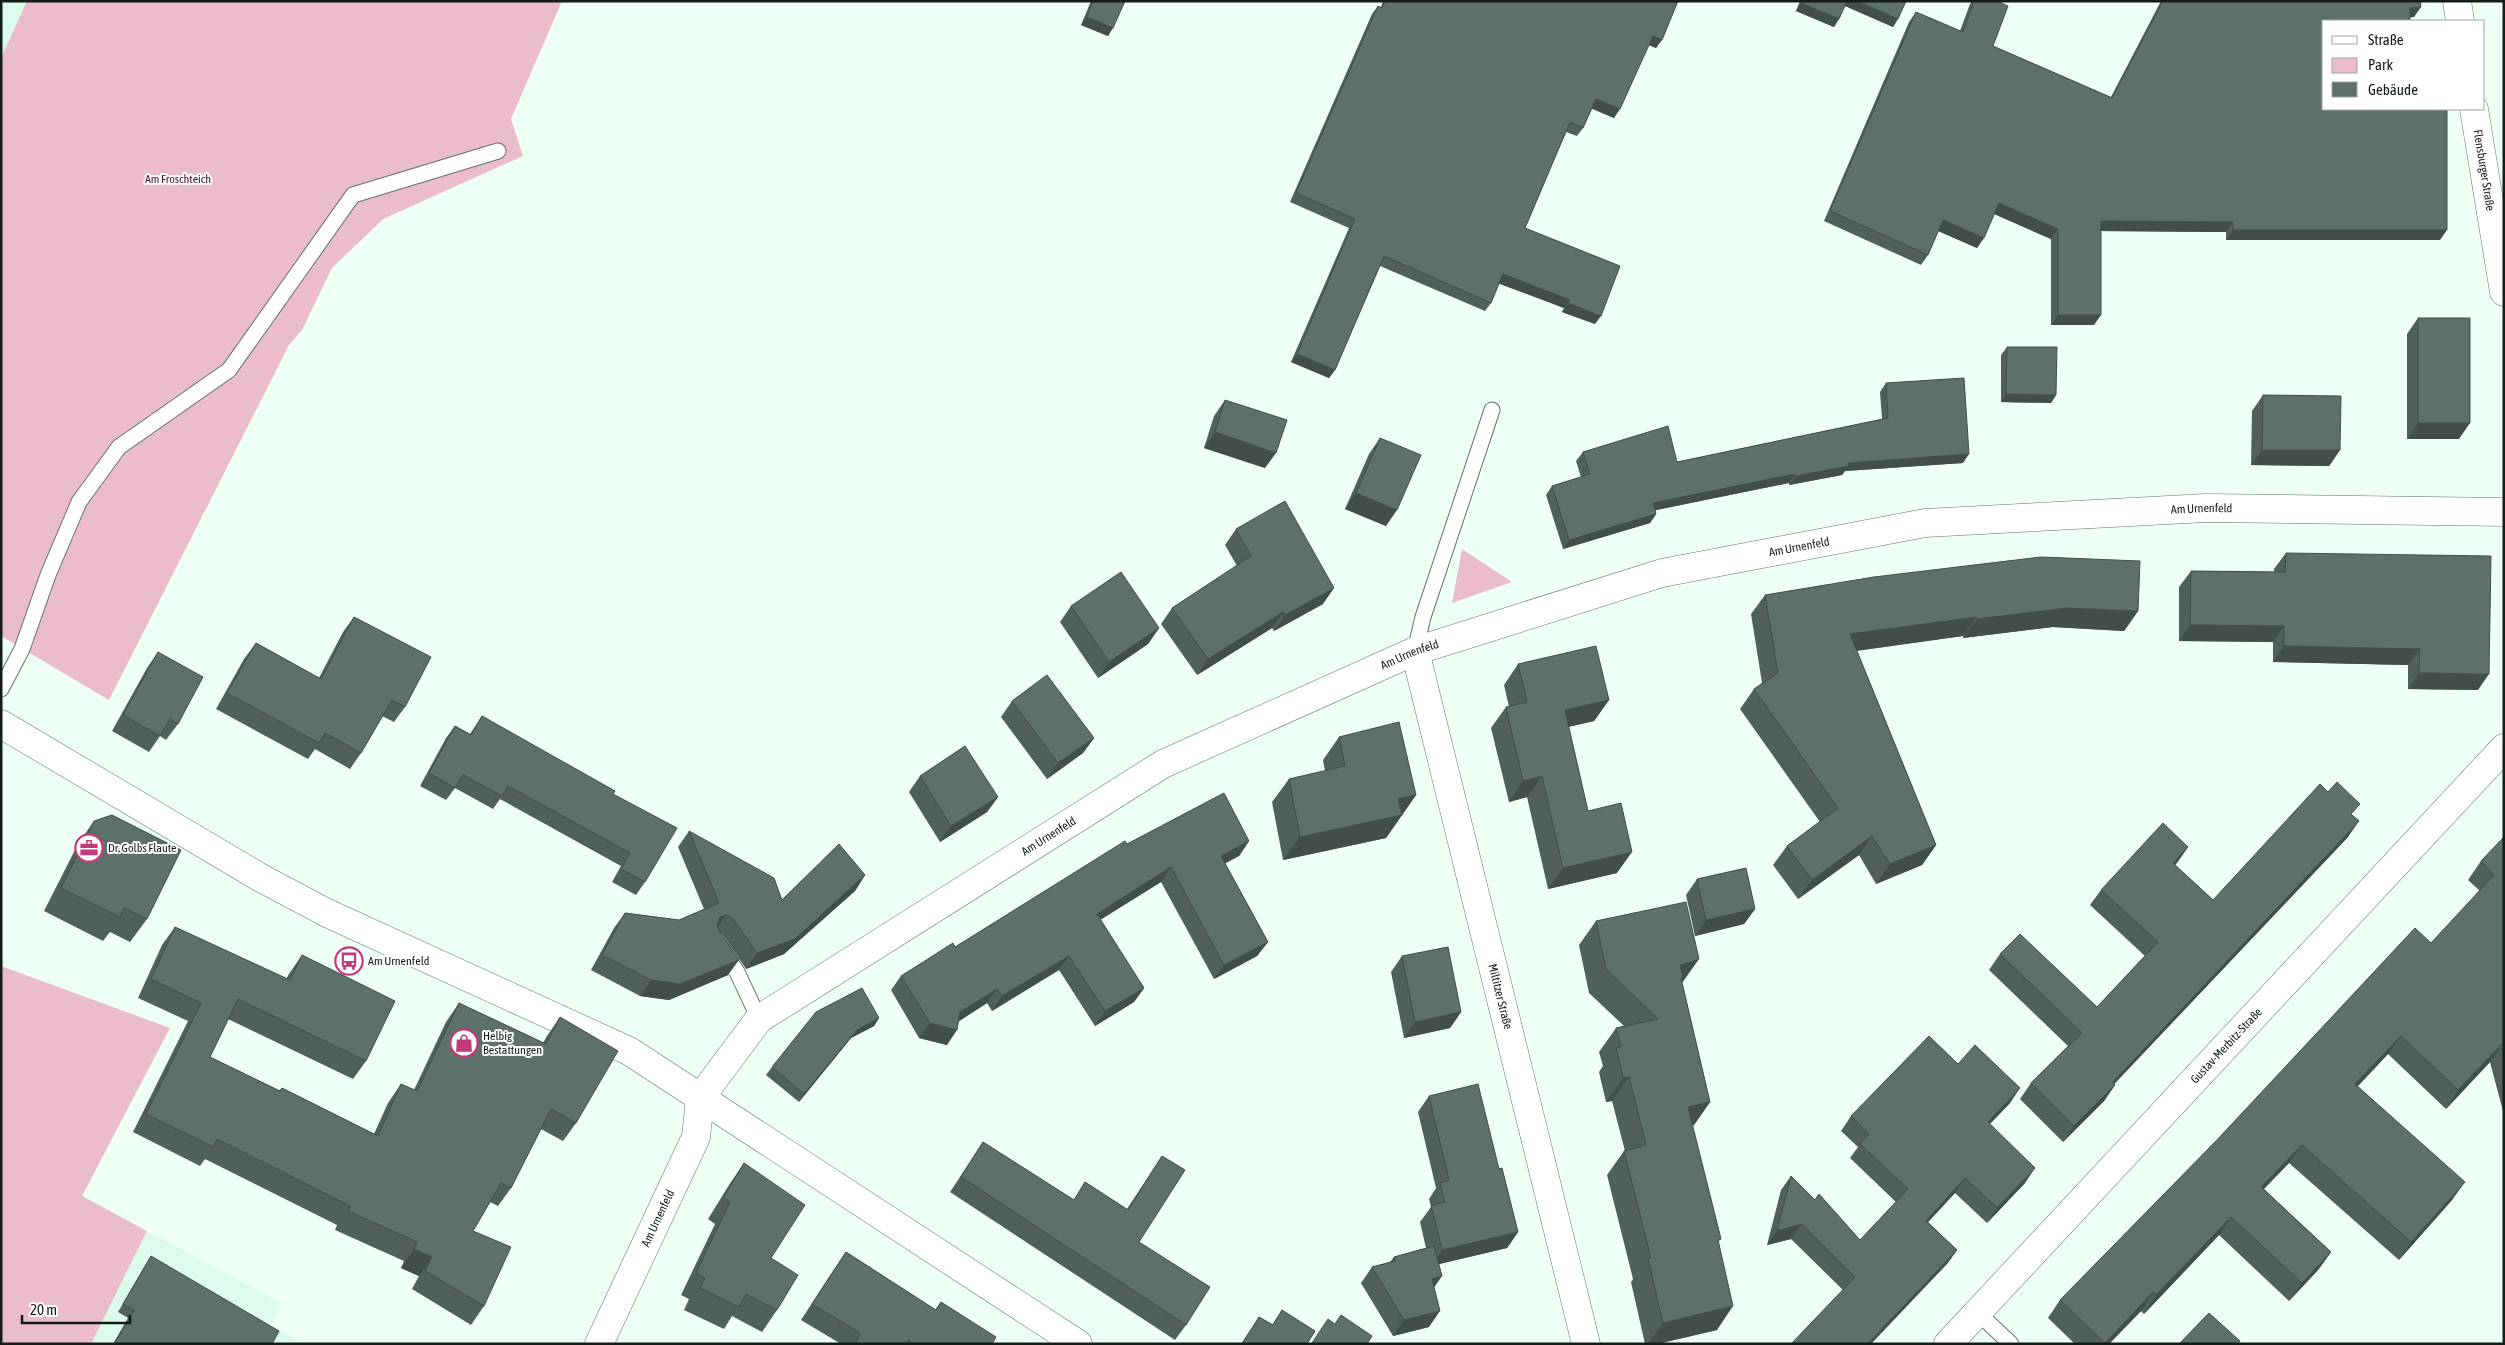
<svg xmlns="http://www.w3.org/2000/svg" width="2505" height="1345" font-family="'Asap Condensed',sans-serif">
	<rect width="100%" height="100%" fill="#eefff6"/>
	<path fill="#ddfbec" d="M1 1H27L1 58Z
		M147 1231 282 1303 270 1325 305 1344H91Z"/>
	<path fill="#eabccc" d="M27 1H562L511 119 523 156 383 219 332 268 302 330 289 345 109 700 1 636V58Z
		M1462 549 1512 582 1452 603Z
		M1 966 170 1028 82 1196 147 1231 91 1344H1Z"/>
	<g fill="none" stroke-linecap="round" stroke-linejoin="round">
		<g stroke="#61746a" stroke-width="17">
			<path id="service" d="M1415 651 1423 617 1492 410
				M1 689 22 649 48 575 79 502 119 447 229 370 353 195 498 151
				M722 950 737 972 759 1019
				M1977 1312 2011 1344"/>
		</g>
		<g stroke="#61746a" stroke-width="29">
			<g id="minor">
				<path d="M2457 1 2460 21"/>
				<path id="s1" d="M2474 109 2504 292"/>
				<path id="s2" d="M1415 651 1586 1344"/>
				<path id="s3" d="M599 1344 696 1137 700 1098 759 1019 1163 764 1415 651 1662 573 1925 523 2206 508 2504 512"/>
				<path id="s4" d="M1948 1344 2504 748"/>
			</g>
		</g>
		<g stroke="#61746a" stroke-width="29">
			<path id="primary" d="M1 724 261 878 327 913 629 1051 1078 1344"/>
		</g>
		<use href="#service" stroke="#fff" stroke-width="15"/>
		<use href="#minor" stroke="#fff" stroke-width="28"/>
		<use href="#primary" stroke="#fff" stroke-width="28"/>
	</g>
	<path fill="#516159" d="M1091 1H1125L1108 36 1081 25Z
		M1383 1H1678L1656 48 1648 45 1614 118 1592 108 1583 128 1577 136 1566 132 1525 228 1595 324 1562 312 1564 308 1499 283 1491 303 1485 311 1380 266 1335 370 1329 378 1291 362 1349 228 1290 202 1372 14 1378 6 1381 7Z
		M1800 1H1906L1893 27 1845 6 1834 27 1796 11Z
		M1972 1H1997L1993 46 2111 97 2161 1H2420L2414 17 2324 21 2440 240H2226V232L2101 231 2094 325H2051V239L1994 214 1977 248 1938 231 1928 255 1921 265 1824 221 1909 22 1916 12 1960 31 1970 4Z
		M2418 318 2459 439H2407V334Z
		M2007 347 2056 395 2051 403 2001 402V355Z
		M1886 383 1963 463 1845 471 1842 475 1789 485V483L1655 510 1656 514 1650 523 1563 549 1546 495 1552 486 1581 477 1576 461 1583 452 1677 462 1882 419 1880 392Z
		M2263 395 2340 450 2329 466 2251 465 2252 411Z
		M1225 400 1265 468 1204 448 1214 416Z
		M1380 438 1386 526 1345 509 1369 454Z
		M1236 529 1323 604 1274 631 1272 628 1197 675 1161 624 1172 608 1237 566 1225 545Z
		M2286 553 2478 690 2408 689V665L2273 662V642L2179 641V587L2191 571 2274 572V569Z
		M1765 595 2138 611 2124 631 2053 627 1963 638V636L1857 651 1936 845 1922 865 1876 884 1859 855 1798 899 1773 865 1787 846 1820 822 1740 709 1754 689 1762 683 1751 614Z
		M1071 606 1159 628 1148 644 1098 678 1060 622Z
		M354 617 405 707 394 722 382 716 361 753 350 769 315 749 308 759 216 709 244 659 256 643 319 678 343 632Z
		M158 652 178 724 166 740 160 736 149 752 112 731 147 668Z
		M1518 664 1609 700 1594 721 1568 727 1588 811 1617 873 1548 889 1527 797 1509 802 1491 728 1506 707H1509L1504 685Z
		M1012 701 1094 738 1083 753 1047 779 1001 717Z
		M482 716 613 794 645 882 636 895 612 882 621 866 500 799 493 809 455 788 446 800 420 786 446 738 455 726 470 734Z
		M1339 737 1416 795 1386 838 1283 860 1272 802 1289 779 1325 771 1323 760Z
		M920 776 998 797 987 812 940 842 909 792Z
		M2353 815 2348 837 2114 1084 2115 1085 2104 1101 2063 1142 2020 1099 2031 1083 2068 1046 1989 970 2000 954 2097 1007 2145 956 2090 905 2101 890 2188 847 2175 865 2213 900Z
		M94 821 147 919 130 942 110 932 103 941 44 911 78 844Z
		M689 831 782 900 865 875 855 891 784 954 746 969 722 934H721L728 975 669 1000 640 996 591 970 614 928 625 913 679 920 704 909 678 847Z
		M2504 837V1115L2490 1062 2446 1109 2388 1054 2357 1087 2452 1200 2399 1260 2289 1163 2264 1189 2331 1252 2318 1270 2289 1301 2219 1235 2144 1314 2141 1311 2109 1344H2075L2048 1318 2060 1300 2431 943 2480 891 2468 880 2481 861Z
		M1249 841 1239 856 1225 863 1268 942 1257 956 1214 979 1161 882 1100 920 1144 988 1134 1002 1095 1026 1059 970 992 1011 987 1003 959 1021 947 1045 919 1038 891 990 901 976 955 947 1127 844Z
		M1697 879 1755 909 1744 924 1695 936 1686 895Z
		M1596 921 1682 983 1710 1102 1694 1125 1692 1126 1721 1239 1718 1242 1717 1330 1657 1344H1645L1631 1282 1633 1279 1607 1175 1624 1151H1625L1612 1101 1606 1102 1599 1072 1603 1066 1599 1052 1616 1028 1624 1026 1589 993 1579 945Z
		M175 927 286 979 289 974 302 955 366 1061 353 1079 228 1019 210 1057 279 1091 282 1088 374 1134 388 1103 401 1084 414 1090 446 1022 459 1003 543 1043 547 1036 560 1017 576 1123 563 1141 541 1129 511 1188 498 1206 490 1202 473 1231 484 1306 471 1325 412 1289 419 1276 401 1268 404 1261 335 1230 337 1225 205 1159 200 1166 133 1132 188 1021 138 998 162 945Z
		M1402 956 1461 1012 1450 1028 1404 1038 1391 972Z
		M879 1018 874 1026 851 1038 799 1102 766 1075 772 1067Z
		M1958 1064 2010 1103 1990 1124 2025 1183 1987 1223 1955 1193 1928 1222 1957 1250 1947 1264 1843 1290 1791 1239 1767 1245 1781 1190 1791 1176 1815 1200 1860 1240 1896 1202 1850 1158 1858 1147 1841 1131 1851 1116Z
		M1429 1096 1499 1169 1518 1232 1507 1248 1439 1264 1434 1287 1429 1327 1393 1336 1361 1283 1372 1267 1390 1262 1394 1257 1426 1248 1420 1222 1431 1207 1429 1199 1436 1188 1418 1112Z
		M983 1142 1074 1200 1085 1182 1127 1209 1152 1171 1162 1156 1139 1242 1186 1325 1175 1340 950 1192Z
		M744 1163 771 1258 777 1310 762 1332 732 1316 724 1329 684 1310 689 1299 681 1295 715 1224 708 1219 729 1185Z
		M846 1252 935 1310 941 1302 992 1344H841L801 1320 835 1268Z
		M151 1256 272 1344H113L128 1318 118 1312 146 1264Z
		M1282 1310 1307 1344H1241L1259 1317 1272 1325Z"/>
	<path fill="#424f49" d="M1846 1H1857L1898 19 1893 27 1843 5Z
		M1801 3 1839 19 1834 27 1796 11Z
		M2421 7 2414 17 2403 18 2410 8Z
		M1087 17 1113 28 1108 36 1081 25Z
		M1653 36 1662 40 1656 48 1647 44Z
		M1596 99 1620 109 1614 118 1590 108Z
		M1999 203 2058 229 2051 239 1992 213Z
		M1943 220 1984 238 1977 248 1936 230Z
		M2101 221 2233 222 2226 232 2094 231Z
		M2233 230H2447L2440 240H2226Z
		M1503 274 1570 300 1564 308 1497 283Z
		M1568 303 1601 316 1595 324 1562 312Z
		M2058 315H2101L2094 325H2051Z
		M1297 354 1335 370 1329 378 1291 362Z
		M2006 394 2056 395 2051 403 2001 402Z
		M2418 423H2470L2459 439H2407Z
		M1215 432 1276 453 1265 468 1204 448Z
		M2262 450H2340L2329 466 2251 465Z
		M1969 454 1963 463 1845 471 1842 475 1789 485 1796 476 1848 463Z
		M1795 474 1789 483 1647 512 1653 503Z
		M1356 493 1397 510 1386 526 1345 509Z
		M1656 514 1650 523 1563 549 1569 540Z
		M1334 588 1323 604 1274 631 1285 615Z
		M2067 608 2138 611 2124 631 2053 627 1963 638 1977 619Z
		M1283 612 1272 628 1197 675 1208 659Z
		M1977 617 1963 636 1837 653 1850 634Z
		M2190 625 2284 626 2273 642 2179 641Z
		M1159 628 1148 644 1098 678 1109 662Z
		M2284 646 2420 649 2408 665 2273 662Z
		M2419 673 2489 674 2478 690 2408 689Z
		M1609 700 1594 721 1550 731 1565 710Z
		M1094 738 1083 753 1047 779 1058 763Z
		M1542 776 1527 797 1509 802 1523 781Z
		M1416 795 1386 838 1283 860 1300 837 1398 799Z
		M998 797 987 812 940 842 951 826Z
		M2359 821 2348 837 2101 1098 2113 1082Z
		M1872 836 1859 855 1798 899 1812 880Z
		M1249 841 1239 856 1211 871 1221 856Z
		M1936 845 1922 865 1876 884 1890 864Z
		M2188 847 2177 863 2162 879 2173 863Z
		M1632 852 1617 873 1548 889 1563 868Z
		M1171 867 1161 882 1087 928 1097 914Z
		M865 875 855 891 784 954 746 969 757 953Z
		M1755 909 1744 924 1695 936 1706 920Z
		M726 915 715 931 709 933 720 917Z
		M1268 942 1257 956 1214 979 1224 965Z
		M1069 956 1059 970 992 1011 1002 996Z
		M1699 959 1682 983 1679 984 1680 965Z
		M739 960 728 975 669 1000 640 996 651 980Z
		M1144 988 1134 1002 1095 1026 1105 1011Z
		M997 989 987 1003 950 1027 960 1012Z
		M1461 1012 1450 1028 1404 1038 1415 1022Z
		M879 1018 874 1026 851 1038 799 1102 804 1094 857 1030Z
		M930 1023 957 1030 947 1045 919 1038Z
		M2401 1036 2388 1054 2342 1103 2355 1084Z
		M2502 1044 2490 1062 2446 1109 2458 1090Z
		M1629 1077 1612 1101 1606 1102 1623 1078Z
		M2115 1085 2104 1101 2063 1142 2074 1126Z
		M2020 1088 2010 1103 1977 1137 1988 1122Z
		M1710 1102 1694 1125 1671 1131 1688 1107Z
		M2302 1145 2289 1163 2248 1205 2261 1187Z
		M2035 1168 2025 1183 1987 1223 1997 1208Z
		M1965 1178 1955 1193 1916 1235 1926 1221Z
		M2465 1182 2452 1200 2399 1260 2411 1242Z
		M2231 1217 2219 1235 2144 1314 2156 1295Z
		M1802 1224 1791 1239 1767 1245 1777 1231Z
		M1518 1232 1507 1248 1431 1266 1442 1250Z
		M414 1249 432 1257 419 1276 401 1268Z
		M1957 1250 1947 1264 1871 1344H1867Z
		M2331 1252 2318 1270 2289 1301 2302 1283Z
		M1442 1276 1431 1292 1432 1279Z
		M2153 1292 2141 1311 2109 1344H2105Z
		M1733 1306 1717 1330 1657 1344H1648L1663 1323Z
		M1440 1311 1429 1327 1393 1336 1404 1320Z"/>
	<path fill="#5e7168" stroke="#424f49" d="M1093 1H1125L1113 28 1087 17Z
		M1385 1H1678L1662 40 1653 36 1620 109 1596 99 1583 128 1570 122 1525 228 1620 266 1601 316 1568 303 1570 300 1503 274 1491 303 1384 256 1335 370 1297 354 1355 219 1296 193 1378 6 1382 8Z
		M1802 1H1847L1839 19 1801 3Z
		M1857 1H1906L1898 19Z
		M1974 1H1997L2008 6 1993 46 2112 98 2163 1H2420L2421 7 2410 8V21H2324V109H2447V230H2233V222L2101 221V315H2058V229L1999 203 1984 238 1943 220 1928 255 1830 211 1916 12 1963 32Z
		M2418 318H2470V423H2418Z
		M2007 347H2057L2056 395 2006 394Z
		M1964 378 1969 454 1848 463 1849 466 1796 476 1795 474 1653 503 1656 514 1569 540 1552 486 1590 474 1583 452 1668 426 1677 462 1888 418 1886 383Z
		M2263 395 2341 396 2340 450H2262Z
		M1225 400 1287 420 1276 453 1215 432Z
		M1380 438 1421 455 1397 510 1356 493Z
		M1285 501 1334 588 1285 615 1283 612 1208 659 1172 608 1251 556 1236 529Z
		M2286 553 2491 556 2489 674 2419 673 2420 649 2284 646V626L2190 625 2191 571 2285 572Z
		M2041 557 2140 561 2138 611 2067 608 1977 619V617L1850 634 1936 845 1890 864 1872 836 1812 880 1787 846 1838 808 1754 689 1778 673 1765 595 1874 577Z
		M1121 572 1159 628 1109 662 1071 606Z
		M354 617 431 657 405 707 392 700 361 753 325 733 319 743 227 693 256 643 321 679Z
		M1596 646 1609 700 1565 710 1588 811 1621 803 1632 852 1563 868 1542 776 1523 781 1506 707 1527 702 1518 664Z
		M158 652 203 677 178 724 170 719 160 736 123 715Z
		M1047 675 1094 738 1058 763 1012 701Z
		M482 716 615 791 613 794 677 828 645 882 621 869 630 853 508 786 502 796 463 775 455 788 429 773 455 726 471 735Z
		M1399 722 1416 795 1398 799 1402 815 1300 837 1289 779 1345 766 1339 737Z
		M965 746 998 797 951 826 920 776Z
		M2337 782 2360 804 2351 814 2359 821 2113 1082 2115 1085 2074 1126 2031 1083 2082 1033 2000 954 2020 934 2097 1007 2158 942 2101 890 2163 823 2188 847 2173 863 2213 900 2320 784 2328 792Z
		M1224 793 1249 841 1221 856 1268 942 1224 965 1171 867 1097 914 1144 988 1105 1011 1069 956 1002 996 997 989 960 1012 957 1030 930 1023 901 976 953 943 955 947 1125 841 1127 844Z
		M112 815 181 850 147 919 124 908 120 917 61 888 94 821Z
		M689 831 774 878 782 900 839 844 865 875 795 939 757 953 733 919 726 915 720 917 717 925 718 929 739 960 680 984 651 980 602 955 625 913 679 920 719 903Z
		M2504 837V1049L2502 1044 2458 1090 2401 1036 2355 1084 2465 1182 2411 1242 2302 1145 2261 1187 2331 1252 2302 1283 2231 1217 2156 1295 2153 1292 2105 1343 2060 1300 2215 1142 2415 928 2431 943 2494 875 2481 861Z
		M1746 868 1755 909 1706 920 1697 879Z
		M1686 902 1699 959 1680 965 1683 978H1681L1710 1102 1688 1107 1721 1239 1718 1240 1733 1306 1663 1323 1648 1258H1651L1624 1151 1646 1145 1629 1077 1623 1078 1616 1048 1621 1047 1616 1028 1658 1019 1606 969 1596 921Z
		M175 927 290 980 302 955 395 1001 366 1061 238 999 210 1057 280 1091 282 1088 378 1136 401 1084 417 1091 459 1003 546 1044 560 1017 618 1051 576 1123 551 1109 511 1188 501 1183 473 1231 511 1247 484 1306 425 1271 432 1257 414 1249 417 1242 348 1211 350 1206 217 1139 213 1147 146 1114 201 1003 151 979Z
		M1448 947 1461 1012 1415 1022 1402 956Z
		M862 988 879 1018 857 1030 804 1094 772 1067 816 1012Z
		M1929 1036 1958 1064 1975 1045 2020 1088 1988 1122 2035 1168 1997 1208 1965 1178 1926 1221 1957 1250 1867 1344H1791L1855 1277 1802 1224 1777 1231 1791 1176 1815 1200 1819 1194 1860 1240 1908 1189 1860 1144 1869 1134 1851 1116Z
		M1478 1084 1499 1169 1502 1168 1518 1232 1442 1250 1431 1206 1445 1202 1440 1183 1449 1180 1429 1096Z
		M983 1142 1074 1200 1085 1182 1128 1210 1162 1156 1185 1170 1139 1242 1210 1287 1186 1325 961 1177Z
		M744 1163 805 1205 771 1258 798 1275 777 1310 746 1294 739 1307 700 1288 705 1278 696 1273 730 1202 723 1198Z
		M1434 1246 1442 1276 1432 1279 1440 1311 1404 1320 1372 1267 1395 1261 1394 1257Z
		M846 1252 936 1310 941 1302 996 1337 992 1344H914L908 1340 907 1344H856L860 1333 812 1304Z
		M151 1256 279 1331 272 1344H114L134 1310 123 1304Z
		M1282 1310 1315 1331 1307 1344H1242L1259 1317 1273 1325Z
		M2209 1313 2240 1341 2238 1344H2179Z
		M1341 1315 1372 1336 1367 1344H1314L1312 1343 1328 1319 1335 1324Z"/>
	<defs>
		<g id="office-ring" transform="scale(1.4375)"><circle r="9.5" fill="#fff" stroke="#c13a7a" stroke-width="1.5"/><path d="M-6-3h4V-5.5h4V-3h4V5H-6ZM-1-4.5V-3h2v-1.5ZM-6 0V1H6V0Z" fill="#c13a7a"/></g>
		<g id="bus-ring" transform="scale(1.4375)"><circle r="9.5" fill="#fff" stroke="#c13a7a" stroke-width="1.5"/><path d="M-5-6H5V4H4V6H2V4H-2V6H-4V4H-5ZM-3.5-4V0h7V-4ZM-3.5 1.2v1.5H-2V1.2ZM2 1.2v1.5H3.5V1.2Z" fill="#c13a7a"/></g>
		<g id="shop-ring" transform="scale(1.4375)"><circle r="9.5" fill="#fff" stroke="#c13a7a" stroke-width="1.5"/><path d="M-5-2.5h2.3a2.7 3.5 0 0 1 5.4 0H5L5.5 6h-11ZM-1.5-2.5h3a1.5 2.3 0 0 0-3 0Z" fill="#c13a7a"/></g>
	</defs>
	<g fill-rule="evenodd">
		<use href="#office-ring" x="89" y="848"/>
		<use href="#bus-ring" x="349" y="961"/>
		<use href="#shop-ring" x="464" y="1043"/>
	</g>
	<g text-anchor="middle" dominant-baseline="central" stroke-width="4" stroke-linejoin="round" paint-order="stroke">
		<g font-size="12" fill="#141c18" stroke="#fff">
			<text stroke="none"><textPath href="#s1" startOffset="62">Flensburger Straße</textPath></text>
			<text stroke="none"><textPath href="#s3" startOffset="1924">Am Urnenfeld</textPath></text>
			<text stroke="none"><textPath href="#s3" startOffset="1519">Am Urnenfeld</textPath></text>
			<text stroke="none"><textPath href="#s3" startOffset="1114">Am Urnenfeld</textPath></text>
			<text stroke="none"><textPath href="#s3" startOffset="709">Am Urnenfeld</textPath></text>
			<text stroke="none"><textPath href="#s2" startOffset="356">Miltitzer Straße</textPath></text>
			<text stroke="none"><textPath href="#s4" startOffset="408">Gustav-Merbitz-Straße</textPath></text>
			<text stroke="none"><textPath href="#s3" startOffset="139">Am Urnenfeld</textPath></text>
		</g>
		<g font-size="12" fill="#4b0f2c" stroke="#fff">
			<text x="178" y="179">Am Froschteich</text>
		</g>
		<g font-size="12" fill="#141c18" stroke="#fff" text-anchor="start">
			<text x="108" y="848">Dr. Golbs Flaute</text>
			<text x="368" y="961">Am Urnenfeld</text>
			<text x="483" y="1036">Helbig<tspan x="483" dy="14">Bestattungen</tspan></text>
		</g>
	</g>
	<rect width="2505" height="1345" fill="none" stroke="#141c18" stroke-width="5"/>
	<rect x="2322" y="20" width="162" height="90" fill="#ffffff" stroke="#a1a4a3"/>
	<rect x="2332" y="36" width="25" height="8" fill="#ffffff" stroke="#a1a4a3"/>
	<text x="2368" y="45" font-size="15" fill="#141c18">Straße</text>
	<rect x="2332" y="58" width="25" height="15" fill="#eabccc" stroke="#a1a4a3"/>
	<text x="2368" y="70" font-size="15" fill="#141c18">Park</text>
	<rect x="2332" y="82" width="25" height="15" fill="#5e7168" stroke="#a1a4a3"/>
	<text x="2368" y="95" font-size="15" fill="#141c18">Gebäude</text>
	<path d="M22 1315v8h108v-8" fill="none" stroke="#141c18" stroke-width="2.5"/>
	<text x="30" y="1315" font-size="15" fill="#141c18" stroke="#ffffff" stroke-width="4" paint-order="stroke">20 m</text>
</svg>
